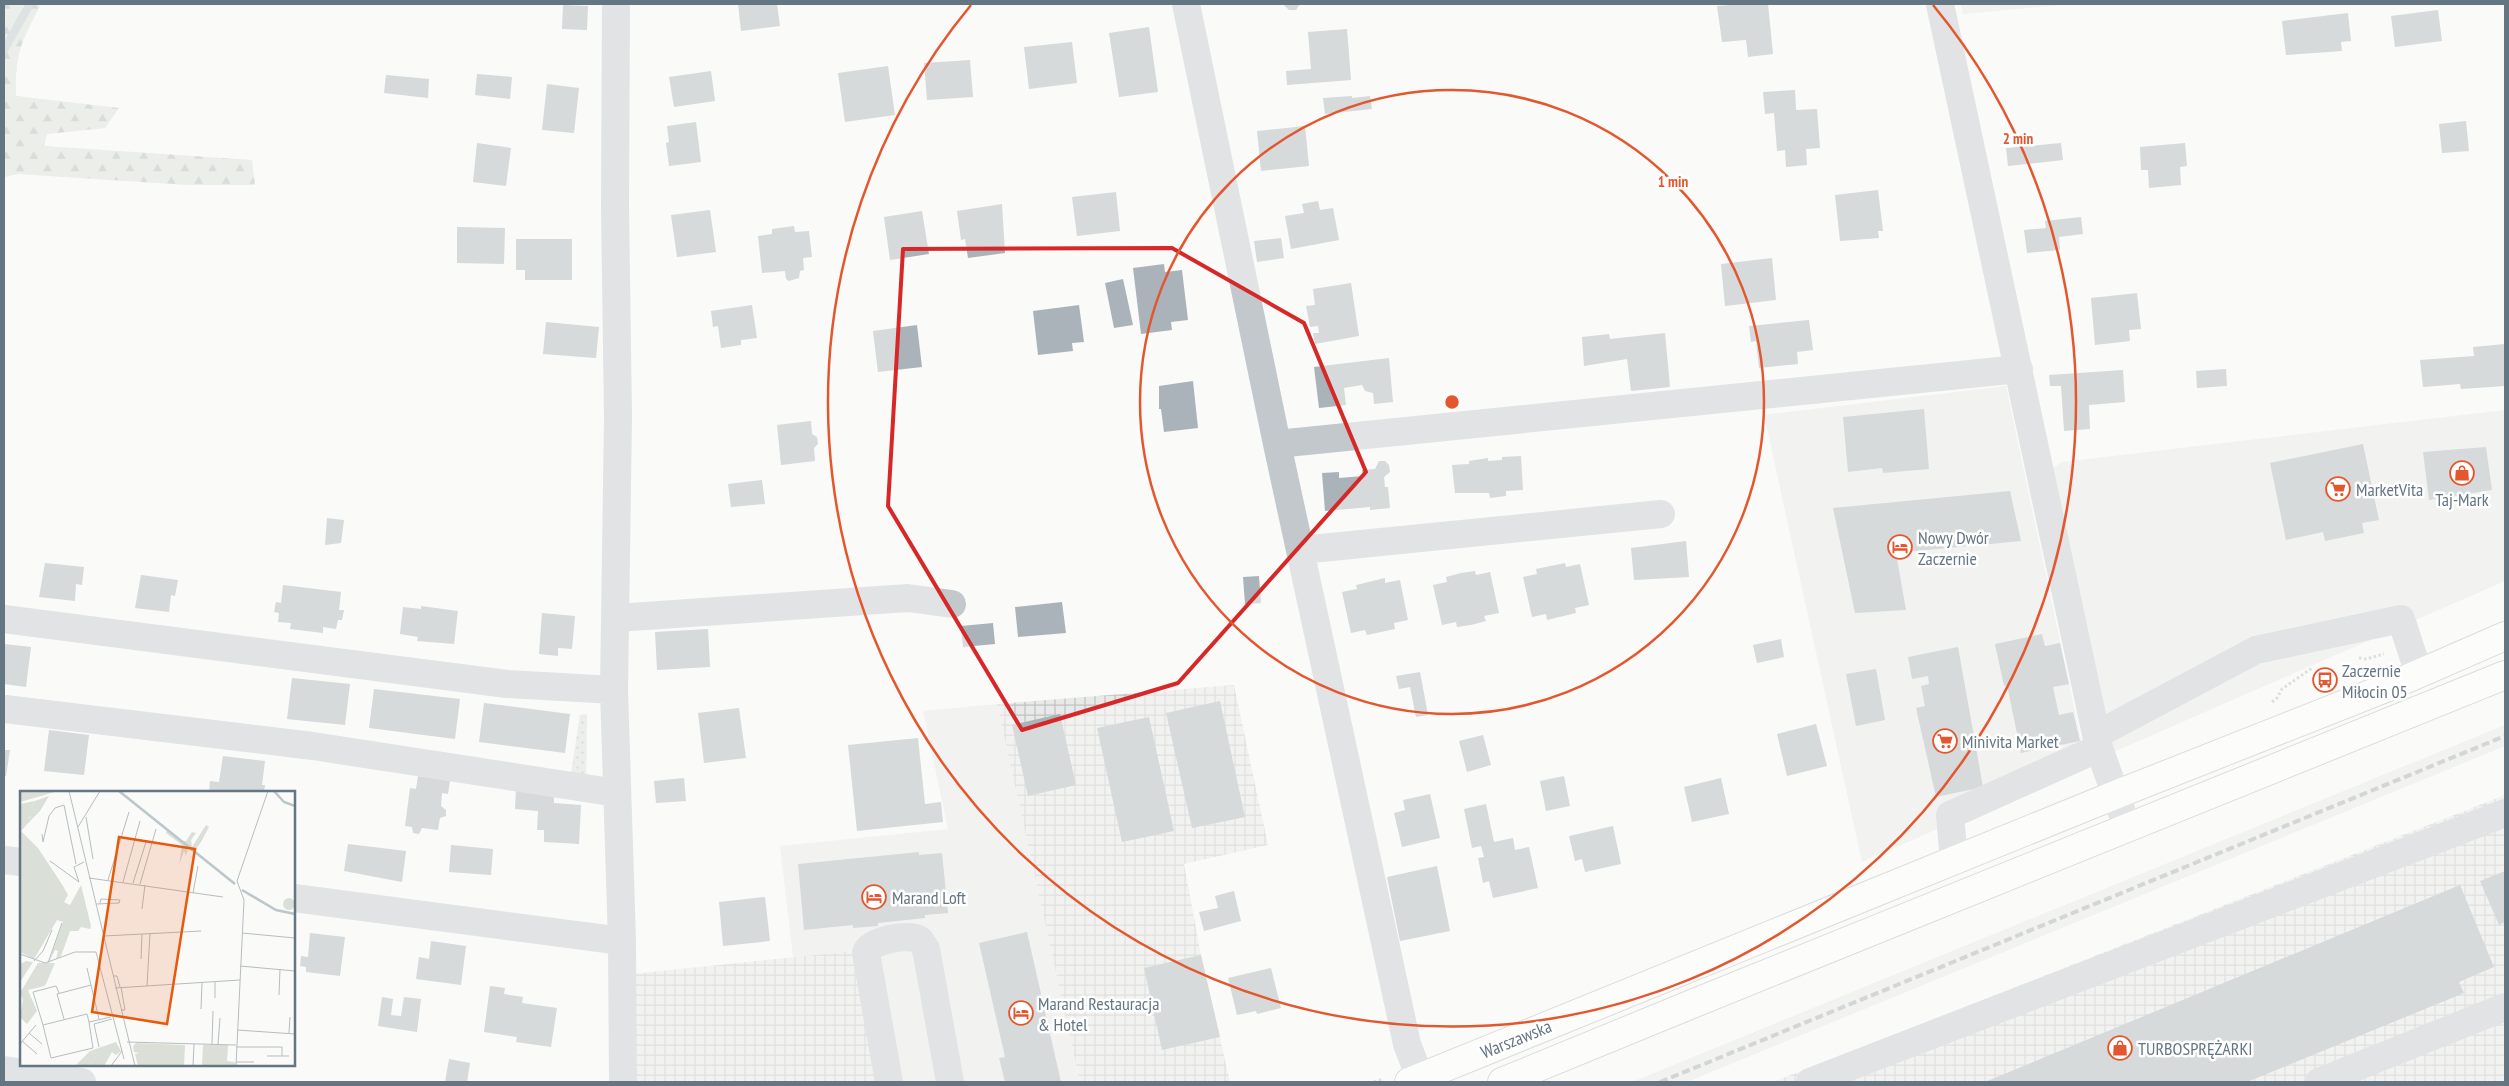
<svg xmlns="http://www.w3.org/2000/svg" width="2509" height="1086" font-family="'PT Sans Narrow',sans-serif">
	<defs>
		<pattern id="industrial-grid" width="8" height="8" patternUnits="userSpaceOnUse" patternTransform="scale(1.25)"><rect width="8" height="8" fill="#e8e9e9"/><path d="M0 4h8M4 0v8" fill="none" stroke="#c0c1c2"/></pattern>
		<pattern id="grass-dots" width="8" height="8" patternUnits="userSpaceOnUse" patternTransform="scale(1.25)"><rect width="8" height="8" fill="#dadfd7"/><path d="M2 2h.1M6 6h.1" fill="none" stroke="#b4b9b4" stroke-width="1.8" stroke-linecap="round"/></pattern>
		<pattern id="forest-firs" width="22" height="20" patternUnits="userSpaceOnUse" patternTransform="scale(1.25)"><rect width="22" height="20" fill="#dadfd7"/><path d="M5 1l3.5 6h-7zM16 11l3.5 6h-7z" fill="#b4b9b4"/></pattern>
	</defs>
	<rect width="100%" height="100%" fill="#fafaf8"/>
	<path fill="#e8e9e9" d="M1961 4H2072L1963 14Z
		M2006 386 2086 764 1862 862 1764 415Z
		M2505 410V581L2109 754 2051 469 2062 462Z
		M997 704 1080 1082H876L852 951 793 957 780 846 948 829 923 711Z
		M2505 725V746L1687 1082H1632Z"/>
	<path fill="url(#industrial-grid)" d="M1234 685 1268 845 1184 864 1201 955 1230 1082H1080L997 704Z
		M2505 795V1082H1773Z
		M852 951 876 1082H633L632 974Z"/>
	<path fill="url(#grass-dots)" d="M587 714 586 782 570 780 580 715Z"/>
	<path fill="url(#forest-firs)" d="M4 4H36L40 6C21 43 15 53 16 96L119 108 105 128 47 134 44 146 252 160 255 185H188L18 174 4 177Z"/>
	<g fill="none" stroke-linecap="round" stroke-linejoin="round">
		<path stroke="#bbc7cb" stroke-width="8" d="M4 50 30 4"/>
	</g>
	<path fill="#aab3b9" d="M738 4H777L780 26 741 31Z
		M1283 4H1300L1296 10H1289Z
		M1742 4H1768L1773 54 1748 57 1746 40 1722 42 1717 6Z
		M563 5 588 6 587 30 562 29Z
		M2438 10 2442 41 2395 47 2391 16Z
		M2348 13 2351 41 2341 42 2342 51 2286 55 2282 21Z
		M1149 27 1158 92 1119 97 1109 33Z
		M1347 29 1351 80 1287 85 1286 71 1311 69 1308 32Z
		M1072 42 1077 83 1029 89 1024 47Z
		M970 60 973 97 927 100 924 63Z
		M888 66 895 115 845 122 838 73Z
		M711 71 715 101 674 107 669 77Z
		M477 74 512 77 510 99 475 95Z
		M386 75 429 79 428 98 384 93Z
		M547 84 579 88 574 133 542 130Z
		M1795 90 1796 110 1817 109 1820 148 1806 149 1807 165 1786 167 1785 150 1777 151 1774 113 1765 114 1763 92Z
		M1352 96V98L1370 96 1372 109 1325 114 1323 98Z
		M2466 121 2469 151 2442 153 2439 124Z
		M696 122 701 162 669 166 666 143 669 142 667 126Z
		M1305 126 1309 166 1261 171 1257 131Z
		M477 143 511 148 506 186 473 182Z
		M2061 143 2063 160 2008 166 2006 148Z
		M2185 143 2187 166 2180 167 2181 185 2149 188 2148 170H2141L2140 147Z
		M1878 190 1883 231H1878L1879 238 1840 241 1835 195Z
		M1116 192 1120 231 1077 236 1072 197Z
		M1318 201 1320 210 1333 208 1339 240 1291 249 1285 216 1304 213 1302 204Z
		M1002 204 1005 253 968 258 965 239 961 240 957 211Z
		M710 210 716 252 677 257 671 215Z
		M922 211 929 254 890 260 884 217Z
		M2081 217 2083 234 2059 237 2060 250 2027 253 2024 230 2046 228 2045 221Z
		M794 226 795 232 809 231 812 257 803 258 804 270 800 271 799 278 789 281 786 279 785 271 762 273 758 236 772 234V229Z
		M457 227 505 228 504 264 457 263Z
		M1281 238 1284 258 1257 262 1254 241Z
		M516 239H572V280H525V270H516Z
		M1772 258 1776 300 1725 306 1721 264Z
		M1164 264 1165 272 1182 270 1188 320 1171 322 1172 330 1141 334 1133 268Z
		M1123 279 1133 325 1114 328 1105 283Z
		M1351 283 1359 336 1315 344 1313 333H1319L1318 326 1310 327 1306 306 1315 305 1313 289Z
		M2137 293 2141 329 2129 330 2130 341 2095 345 2091 298Z
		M752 305 757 338 741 340V345L721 348 718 326 713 327 711 311Z
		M1079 305 1084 342 1072 343 1073 351 1038 355 1033 311Z
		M1809 320 1813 350 1797 352 1798 364 1759 368 1756 341 1751 342 1749 326Z
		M546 322 599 327 596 358 543 354Z
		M917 325 922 367 878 372 873 331Z
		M1665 333 1670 387 1631 391 1627 359 1584 366 1582 337 1609 334 1610 339Z
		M2505 344V386L2461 389 2460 384 2423 387 2420 360 2474 356 2473 347Z
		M1389 358 1393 402 1374 404 1373 393 1365 391 1362 385 1344 388 1346 405 1319 408 1314 367Z
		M2226 369 2227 386 2197 388 2196 371Z
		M2123 370 2125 402 2089 405 2090 429 2064 431 2061 386H2050L2049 375Z
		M1193 381 1198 428 1164 432 1161 409H1159V386Z
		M1924 409 1929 469 1883 473 1882 468 1848 472 1843 417Z
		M811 421 812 434 817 437 818 444 814 448 815 461 781 465 777 425Z
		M2363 444 2379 520 2362 523 2364 533 2325 541 2323 532 2286 540 2270 463Z
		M2486 447 2492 490 2429 500 2423 452Z
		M1521 456 1523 490 1506 491V496L1490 498 1489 493H1455L1452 465 1469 464V461L1488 458V461L1502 460V457Z
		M1379 461H1385L1389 465 1390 472 1384 477 1385 487H1388L1390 508 1370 510V507L1325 511 1322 473 1339 472V478L1363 476 1362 470 1375 469Z
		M762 480 765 504 731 507 728 484Z
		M2010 491 2021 541 1896 553 1906 610 1855 613 1833 508Z
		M327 518 344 520 341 543 325 545Z
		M1686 541 1689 577 1634 580 1631 548Z
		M45 563 84 567 82 585 76 584 75 601 39 597Z
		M1565 563 1566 567 1580 564 1589 605 1575 608 1576 613 1547 620 1546 614 1532 617 1523 577 1537 574 1536 569Z
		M1475 571 1476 575 1490 572 1499 613 1484 616 1486 621 1471 625 1457 627 1456 622 1442 625 1433 585 1447 582 1446 577 1461 573Z
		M141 575 178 580 175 596 171 595 169 612 135 608Z
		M1259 576 1261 603 1245 604 1243 577Z
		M1385 578V583L1400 580 1408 620 1394 623 1395 629 1367 635 1365 630 1351 633 1342 592 1357 589 1356 585Z
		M283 585 341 592 339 610H344L342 620H338L336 629 323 627V633L290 629 291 623 278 622 279 613 274 612 276 602 281 603Z
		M1062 602 1066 633 1018 637 1015 607Z
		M421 606 458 611 454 644 417 641 418 637 400 634 403 607 421 609Z
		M542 613 575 616 572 649 558 648V656L539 654Z
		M993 623 995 644 963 647 961 626Z
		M708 629 710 667 657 670 655 632Z
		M2042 634 2045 646 2060 643 2069 684 2053 687 2059 715 2073 712 2080 741 2021 753 2007 685 2004 686 1995 644Z
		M1781 639 1784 657 1757 663 1753 645Z
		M4 644 31 647 26 687 4 684Z
		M1958 647 1983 787 1936 797 1916 708 1925 706 1921 686 1929 684 1928 676 1912 679 1908 657Z
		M1876 669 1885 720 1856 726 1846 674Z
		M1420 672 1428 715 1416 717 1410 687 1399 689 1396 676Z
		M292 678 350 684 345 725 287 719Z
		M374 689 460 699 455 739 369 728Z
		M1220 701 1245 817 1192 828 1166 713Z
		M484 703 570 714 565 753 479 742Z
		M739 708 746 758 704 763 698 713Z
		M1060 714 1076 785 1028 796 1012 725Z
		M1149 717 1174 831 1122 842 1097 728Z
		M1816 724 1827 766 1787 776 1777 734Z
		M49 730 89 735 84 775 44 771Z
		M1483 735 1491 765 1467 772 1459 741Z
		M918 738 925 804 941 802 943 822 857 831 848 745Z
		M4 750H10L6 776H4Z
		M223 756 265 761 262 785H265L264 792H209L210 781 219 782Z
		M418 776 450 781 448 794 442 793 441 806 446 810V816L440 818 438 830 422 828 419 834 413 833 412 827 405 826 410 788 416 789Z
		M1564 776 1570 806 1546 811 1540 781Z
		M684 778 686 801 656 803 654 781Z
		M1721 778 1729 814 1692 822 1684 787Z
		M516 788 554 790V803L581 805 579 844 544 842V830H537L538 811 515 809Z
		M1430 794 1440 838 1402 847 1394 813 1405 810 1403 800Z
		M1486 804 1494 842 1513 838 1515 850 1529 847 1538 888 1493 898 1489 881 1483 883 1478 858 1484 857 1481 846 1472 848 1464 809Z
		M1613 826 1621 864 1585 872 1582 859 1575 861 1569 836Z
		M348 844 406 851 402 882 344 871Z
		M451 845 493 849 491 875 449 872Z
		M919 852V855L942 853 948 913 925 915V918L878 923V926L853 928V925L804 930 798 864Z
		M1437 866 1450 931 1400 941 1387 877Z
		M2505 871V922L2499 925 2480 881Z
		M2460 885 2494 967 2459 982 2464 993 2247 1082H1985Z
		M1234 891 1241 921 1204 931 1199 912 1218 908 1215 896Z
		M765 897 770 941 723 946 719 902Z
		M1027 932 1061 1082H1005L999 1058 1005 1057 979 943Z
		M310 933 345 937 340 976 306 972V967L300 966 301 956 308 957Z
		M431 941 466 946 461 985 416 979 419 957 429 959Z
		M1201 955 1220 1037 1162 1050 1144 968Z
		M1271 968 1281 1008 1257 1014 1256 1011 1237 1015 1228 978Z
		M490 986 505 988 504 994 523 997 522 1003 557 1008 551 1047 516 1042 517 1037 484 1032Z
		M382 997 393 999 391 1015 401 1016 404 997 421 999 417 1032 378 1026Z
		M449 1059 470 1063 467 1082H445Z"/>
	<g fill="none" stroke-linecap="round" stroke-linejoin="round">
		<g stroke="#b5babe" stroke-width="30">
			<path id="major" d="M1409 1082 2115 795 2388 687 2505 636
				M1502 1082 1692 1004 2505 675"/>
		</g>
		<path stroke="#bbbfc2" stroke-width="3" stroke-dasharray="2.5 2.5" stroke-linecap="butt" d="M2359 658 2366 659 2384 654
			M2272 702 2277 698 2282 689 2312 668
			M1374 1082 1383 1079"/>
		<path stroke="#c3c8cc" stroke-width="28" d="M616 4 615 206 618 417 614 690 622 941 623 1082
			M1186 4 1277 444 1407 1044 1420 1078
			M1940 4 2099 748 2127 827
			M1277 444 2019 369
			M1301 550 1661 514
			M616 618 908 598 952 604
			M4 619 507 684 614 690
			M5 709 313 746 617 793
			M2096 735 2256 650 2401 619 2419 674
			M4 860 21 862
			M1954 861 1950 815 2099 748
			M294 898 622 941
			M4 1070 82 1082
			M889 1082 866 953C870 940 909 933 920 940L926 949 950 1082
			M1810 1082 2505 813
			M2319 1082 2505 1007"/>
		<use href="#major" stroke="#fff" stroke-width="28"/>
		<path stroke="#a2aab0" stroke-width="4" stroke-dasharray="8 4" stroke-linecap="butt" d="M1660 1082 2505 736"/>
	</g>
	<path d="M0 0H2509V1086H0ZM1172 248 1304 323 1366 472 1178 683 1022 730 888 506 903 249Z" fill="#fafaf8" fill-opacity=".55" fill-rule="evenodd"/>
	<path fill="none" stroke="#d62828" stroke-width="4" stroke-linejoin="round" d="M1172 248 1304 323 1366 472 1178 683 1022 730 888 506 903 249Z"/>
	<g fill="none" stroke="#e4572e" stroke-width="2.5">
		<circle cx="1452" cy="402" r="312"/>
		<path d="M1933 5A624 624 0 1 1 971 5"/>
	</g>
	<defs>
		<g id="shop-ring" transform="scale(1.25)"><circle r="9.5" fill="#fff" stroke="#e4572e" stroke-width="1.5"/><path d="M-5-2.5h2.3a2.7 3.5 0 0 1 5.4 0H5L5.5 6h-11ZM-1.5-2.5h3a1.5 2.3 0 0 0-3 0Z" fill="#e4572e"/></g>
		<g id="supermarket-ring" transform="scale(1.25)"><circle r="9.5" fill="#fff" stroke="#e4572e" stroke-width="1.5"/><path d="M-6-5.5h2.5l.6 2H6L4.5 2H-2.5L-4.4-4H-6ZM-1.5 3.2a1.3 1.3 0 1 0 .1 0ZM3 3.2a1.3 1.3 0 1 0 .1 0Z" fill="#e4572e"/></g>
		<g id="hotel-ring" transform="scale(1.25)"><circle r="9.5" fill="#fff" stroke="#e4572e" stroke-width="1.5"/><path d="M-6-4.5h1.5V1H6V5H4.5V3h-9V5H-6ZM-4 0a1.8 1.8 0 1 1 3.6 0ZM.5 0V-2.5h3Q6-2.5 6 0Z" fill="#e4572e"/></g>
		<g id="bus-ring" transform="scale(1.25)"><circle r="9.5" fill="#fff" stroke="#e4572e" stroke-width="1.5"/><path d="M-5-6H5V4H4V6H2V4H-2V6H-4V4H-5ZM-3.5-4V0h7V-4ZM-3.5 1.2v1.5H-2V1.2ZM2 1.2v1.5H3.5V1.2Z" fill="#e4572e"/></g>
	</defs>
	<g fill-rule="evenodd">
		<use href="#shop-ring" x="2462" y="473"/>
		<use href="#supermarket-ring" x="2338" y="489"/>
		<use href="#hotel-ring" x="1900" y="547"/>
		<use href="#bus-ring" x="2325" y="680"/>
		<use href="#supermarket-ring" x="1945" y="741"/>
		<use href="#hotel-ring" x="874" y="897"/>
		<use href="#hotel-ring" x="1021" y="1013"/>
		<use href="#shop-ring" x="2120" y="1048"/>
	</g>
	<g text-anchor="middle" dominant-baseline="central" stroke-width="5" stroke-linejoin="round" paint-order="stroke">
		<g font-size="18" fill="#657683" stroke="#fff" text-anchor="start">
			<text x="2356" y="489">MarketVita</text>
			<text x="2462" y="499" text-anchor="middle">Taj-Mark</text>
			<text x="1918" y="537">Nowy Dwór<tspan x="1918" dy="21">Zaczernie</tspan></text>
			<text x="2342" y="670">Zaczernie<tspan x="2342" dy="21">Miłocin 05</tspan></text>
			<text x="1962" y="741">Minivita Market</text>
			<text x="892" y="897">Marand Loft</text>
			<text x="1038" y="1003">Marand Restauracja<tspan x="1038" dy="21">&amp; Hotel</tspan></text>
			<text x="2138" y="1048">TURBOSPRĘŻARKI</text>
		</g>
		<g font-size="18" fill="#657683" stroke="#fff">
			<text transform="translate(1516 1039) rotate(-22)">Warszawska</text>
		</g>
	</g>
	<g transform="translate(20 791)">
		<rect width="275" height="275" fill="#fafaf8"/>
		<path d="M0 0H38L0 11ZM15 10 11 18 17 19 15 24 8 27 11 29 1 40 18 57 43 95 48 104 44 111 50 114 61 94 71 135 70 138 61 136 58 140H50L41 165 36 168 38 160 35 159 29 171 43 131 37 129 14 168 0 161V13ZM6 170 13 171 0 191V173ZM18 172H35L25 195 8 199 10 209 5 211 6 218 0 226 3 209 0 202ZM116 252 165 254 164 275H118L115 263 119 262 114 261 113 255ZM183 254H208L207 270 215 271V275H182ZM70 260 78 264 68 275H55Z" fill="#dadfd7"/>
		<path d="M29 5 20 20 11 29H8L17 19 11 18 15 10ZM186 34 189 36 181 51 174 61 168 58 166 65 164 60 159 74 162 54 146 42 147 39 161 50H166L172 41 176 42 171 49 172 56ZM263 113a6 6 0 1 1 12 0a6 6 0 1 1-12 0ZM8 199 17 220 7 233 0 226 6 218 2 215 4 207 10 209ZM96 251 101 260 96 264 92 261 84 275H68L78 264 70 260Z" fill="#dadfd7"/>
		<path fill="none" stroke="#bbc7cb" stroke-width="2.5" d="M99 0 215 93M254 0 264 11 275 15M222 99 256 119 275 123"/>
		<path fill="none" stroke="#b5bdc2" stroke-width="1" d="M49 0 115 275M66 26 73 68M58 36 80 0M22 43 23 51 29 25 35 17 44 14 56 73M30 70 59 91 54 76 64 71M69 87 203 106M88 89 109 21M103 91 120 30M113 92 126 51M120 93 136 38M173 102 178 75M76 113 99 112 100 109 81 108 80 112M122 118 125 94M222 142 275 147M84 145 181 140M0 163 25 172 55 161H76L104 268M121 168 122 143M14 170 23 160 32 139M28 172 42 132M220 175 275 180M67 177 79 228M93 185H97L100 196M127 195 130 142M101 196 105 219H101M95 197 220 189M259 204 260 178M195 207V191M181 218 182 192M44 228 37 203 71 194M69 231 67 223 23 234 31 267 73 257 69 231 91 226M23 234 13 201 36 195 39 202M217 239 275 243M9 242 22 253M269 242 270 226M2 250 17 263M107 251 216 254M0 253 16 234M192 253 193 220M198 253 200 227M79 256 74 233 92 228M216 256H262V265M247 265H269M216 271H234M91 275 102 260M173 275 174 253M216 275 224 109 217 90 248 0"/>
		<path fill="#e8590c" fill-opacity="0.15" stroke="#e8590c" stroke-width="2.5" d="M99 46 175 58 147 233 72 221Z"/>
		<rect width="275" height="275" fill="none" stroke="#657683" stroke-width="2.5"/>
	</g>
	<circle cx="1452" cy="402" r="8" fill="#e4572e" stroke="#fff" stroke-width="2.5"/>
	<g font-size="15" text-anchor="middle" font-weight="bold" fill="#e4572e" stroke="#fff" stroke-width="5" stroke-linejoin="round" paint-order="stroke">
		<text x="2018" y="144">2 min</text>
		<text x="1673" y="187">1 min</text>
	</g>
	<rect width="2509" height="1086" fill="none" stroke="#657683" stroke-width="10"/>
</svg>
